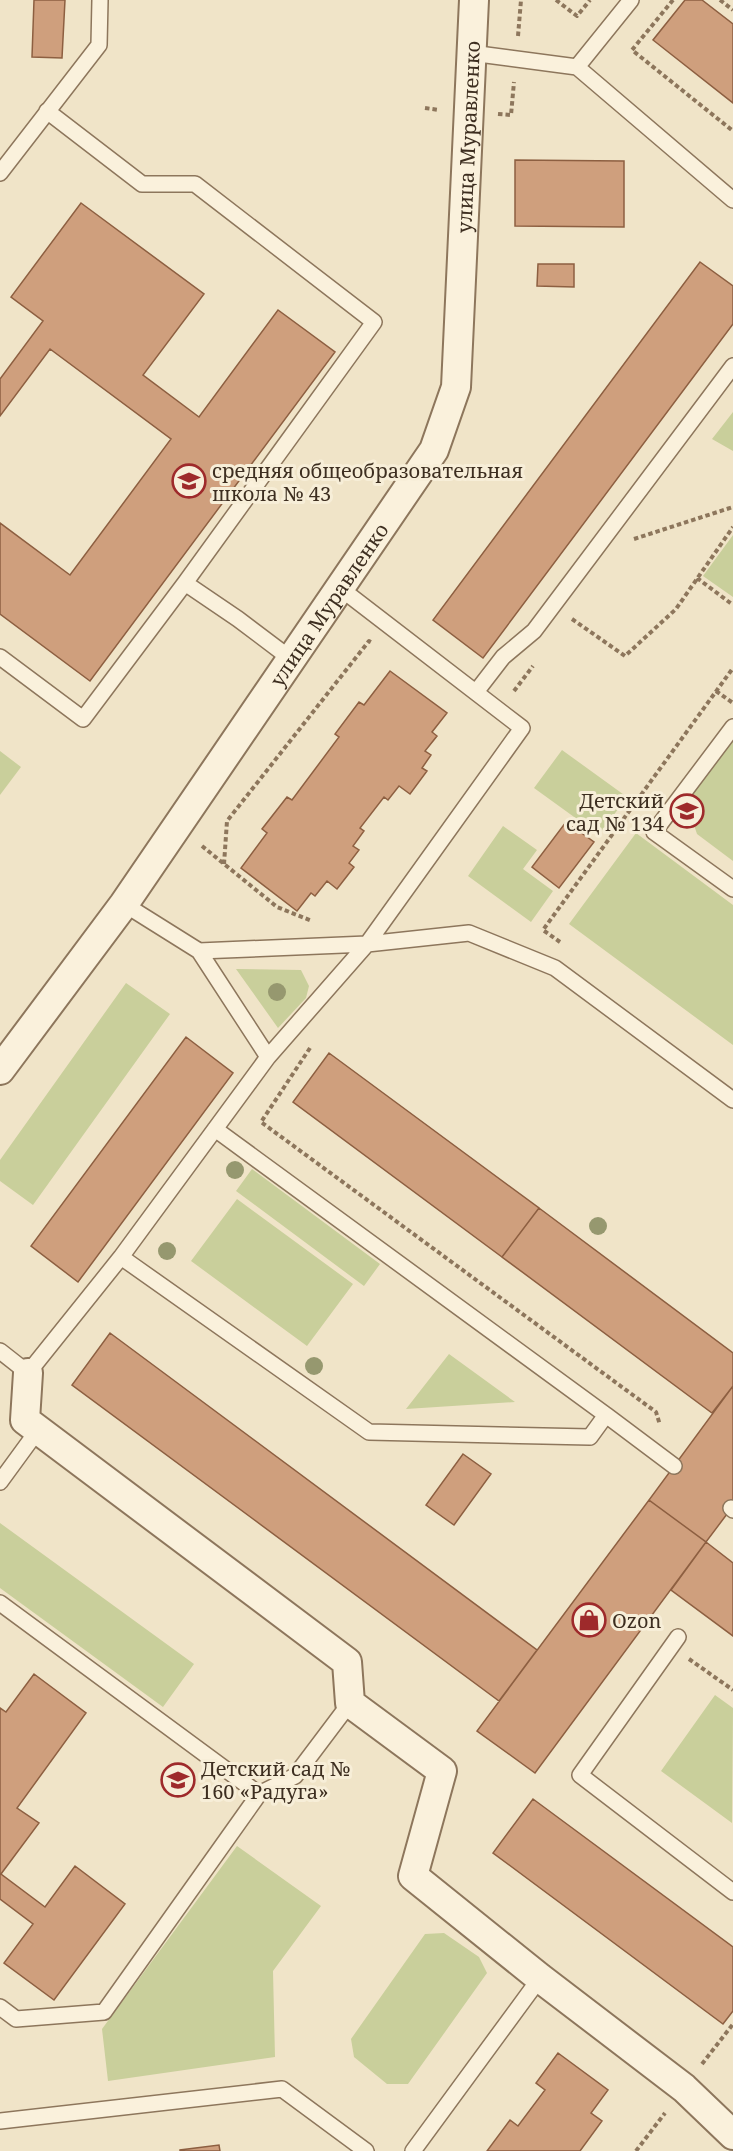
<svg xmlns="http://www.w3.org/2000/svg" width="733" height="2151" font-family="'Noto Serif',serif">
	<rect width="100%" height="100%" fill="#f0e4c8"/>
	<path fill="#c9cf9b" d="M733 412V451L712 439Z
		M733 535V597L703 576Z
		M733 738V861L697 834 690 813 693 792Z
		M562 750 627 797 599 835 534 788Z
		M0 751 21 767 0 795Z
		M503 826 537 850 523 869 553 891 531 922 468 876Z
		M636 833 733 905V1045L569 924Z
		M236 969 301 970 309 986 306 998 278 1028Z
		M126 983 170 1014 33 1205 0 1181V1160Z
		M252 1169 380 1264 364 1286 236 1191Z
		M237 1199 353 1284 307 1346 191 1261Z
		M449 1354 515 1402 406 1409Z
		M0 1523 194 1664 163 1707 0 1588Z
		M715 1695 733 1708 732 1823 661 1771Z
		M237 1846 321 1906 273 1971 275 2057 108 2081 102 2029Z
		M444 1933 479 1957 487 1973 408 2084H387L354 2057 351 2039 425 1934Z"/>
	<path fill="#cf9f7d" stroke="#8d5f41" stroke-width="1.5" d="M34 0H65L62 58 32 57Z
		M685 0H702L733 24V103L653 40Z
		M515 160 624 161V227L515 226Z
		M81 203 204 294 143 375 199 417 278 310 335 352 90 681 0 614V523L70 575 171 439 50 349 0 416V379L43 321 11 297Z
		M700 262 733 286V324L483 658 433 620Z
		M538 264H574V287L537 286Z
		M390 671 447 713 432 732 437 736 425 751 431 755 422 768 427 771 410 794 399 786 388 800 384 797 360 828 364 831 353 846 359 850 349 863 354 867 337 889 327 881 315 896 311 893 297 911 241 868 267 833 262 829 287 797 292 800 339 737 335 734 359 702 364 705Z
		M566 822 594 842 559 888 532 867Z
		M186 1037 233 1073 78 1282 31 1246Z
		M329 1053 539 1208 502 1257 293 1102Z
		M539 1208 733 1353V1386L712 1413 502 1257Z
		M110 1333 537 1650 499 1701 72 1385Z
		M733 1386V1506L706 1542 649 1500Z
		M463 1454 491 1474 454 1525 426 1505Z
		M649 1500 706 1542 535 1773 477 1731Z
		M706 1542 733 1563V1636L671 1590Z
		M34 1674 86 1713 17 1808 39 1823 1 1874 45 1907 75 1866 125 1904 54 2000 4 1963 33 1924 0 1899V1708L6 1712Z
		M533 1799 733 1947V2011L723 2024 493 1853Z
		M558 2053 608 2090 591 2113 602 2121 580 2151H487L510 2120 518 2126 545 2090 536 2083Z
		M219 2145 220 2151H180V2150Z"/>
	<g fill="none" stroke-linecap="round" stroke-linejoin="round">
		<g stroke="#8d765c" stroke-width="18">
			<path id="lane" d="M471 53 577 67 733 200
				M577 67 631 0
				M0 173 99 45 100 0
				M185 583 238 619 291 659
				M0 657 83 719 185 583 374 322 195 184H142L47 111
				M476 692 503 657 534 631 733 366
				M733 727 654 832 733 889
				M124 904 199 951 367 944 469 933 555 968 733 1100
				M268 1057 367 944 522 728 340 588
				M215 1129 606 1415
				M121 1257 369 1432 590 1437 606 1415 674 1466
				M0 1351 28 1373 121 1257 268 1057 199 951
				M0 1482 38 1430
				M731 1508 733 1510
				M0 1603 259 1794
				M678 1637 580 1775 733 1892
				M0 2007 16 2019 104 2012 259 1794 295 1776 350 1703
				M0 2121 282 2089 366 2151
				M413 2151 540 1978"/>
		</g>
		<g stroke="#8d765c" stroke-width="32">
			<g id="street">
				<path id="s1" d="M0 1070 124 904 434 450 456 387 474 0"/>
				<path d="M28 1373 25 1420 347 1662 350 1703 442 1771 413 1876 540 1978 684 2088 733 2135"/>
			</g>
		</g>
		<path stroke="#8d765c" stroke-width="4" stroke-dasharray="4.5 3" stroke-linecap="butt" d="M556 0 577 16 590 0
			M673 0 632 50 733 131
			M720 0 733 10
			M518 36 521 0
			M425 108 439 110
			M498 114 511 115 514 82
			M634 539 733 507
			M697 578 733 605
			M572 619 625 656 676 609 733 527
			M514 691 533 666
			M716 691 733 703
			M202 846 277 907 312 921
			M224 864 227 821 369 641 371 642
			M560 942 543 930 733 668
			M310 1048 261 1122 656 1412 660 1425
			M689 1659 733 1690
			M702 2064 733 2024
			M636 2151 665 2113"/>
		<use href="#lane" stroke="#faf1dc" stroke-width="15"/>
		<use href="#street" stroke="#faf1dc" stroke-width="28"/>
	</g>
	<g fill="#96986f">
		<circle cx="277" cy="992" r="9"/>
		<circle cx="235" cy="1170" r="9"/>
		<circle cx="598" cy="1226" r="9"/>
		<circle cx="167" cy="1251" r="9"/>
		<circle cx="314" cy="1366" r="9"/>
	</g>
	<defs>
		<g id="school-ring" transform="scale(1.725)"><circle r="9.5" fill="#f7eed8" stroke="#9e2a2b" stroke-width="1.5"/><path d="M0-5L7-2L0 1L-7-2ZM-4 1L0 2.5L4 1V4Q0 6-4 4Z" fill="#9e2a2b"/></g>
		<g id="shop-ring" transform="scale(1.725)"><circle r="9.5" fill="#f7eed8" stroke="#9e2a2b" stroke-width="1.5"/><path d="M-5-2.5h2.3a2.7 3.5 0 0 1 5.4 0H5L5.5 6h-11ZM-1.5-2.5h3a1.5 2.3 0 0 0-3 0Z" fill="#9e2a2b"/></g>
	</defs>
	<g fill-rule="evenodd">
		<use href="#school-ring" x="189" y="481"/>
		<use href="#school-ring" x="687" y="811"/>
		<use href="#shop-ring" x="589" y="1620"/>
		<use href="#school-ring" x="178" y="1780"/>
	</g>
	<g text-anchor="middle" dominant-baseline="central" stroke-width="6" stroke-linejoin="round" paint-order="stroke">
		<g font-size="20" fill="#3d2e20" stroke="#f7eed8">
			<text stroke="none"><textPath href="#s1" startOffset="1074">улица Муравленко</textPath></text>
			<text stroke="none"><textPath href="#s1" startOffset="570">улица Муравленко</textPath></text>
		</g>
		<g font-size="20" fill="#3d2e20" stroke="#f7eed8" text-anchor="start">
			<text x="212" y="470">средняя общеобразовательная<tspan x="212" dy="23">школа № 43</tspan></text>
			<text x="664" y="800" text-anchor="end">Детский<tspan x="664" dy="23">сад № 134</tspan></text>
			<text x="612" y="1620">Ozon</text>
			<text x="201" y="1768">Детский сад №<tspan x="201" dy="23">160 «Радуга»</tspan></text>
		</g>
	</g>
</svg>
